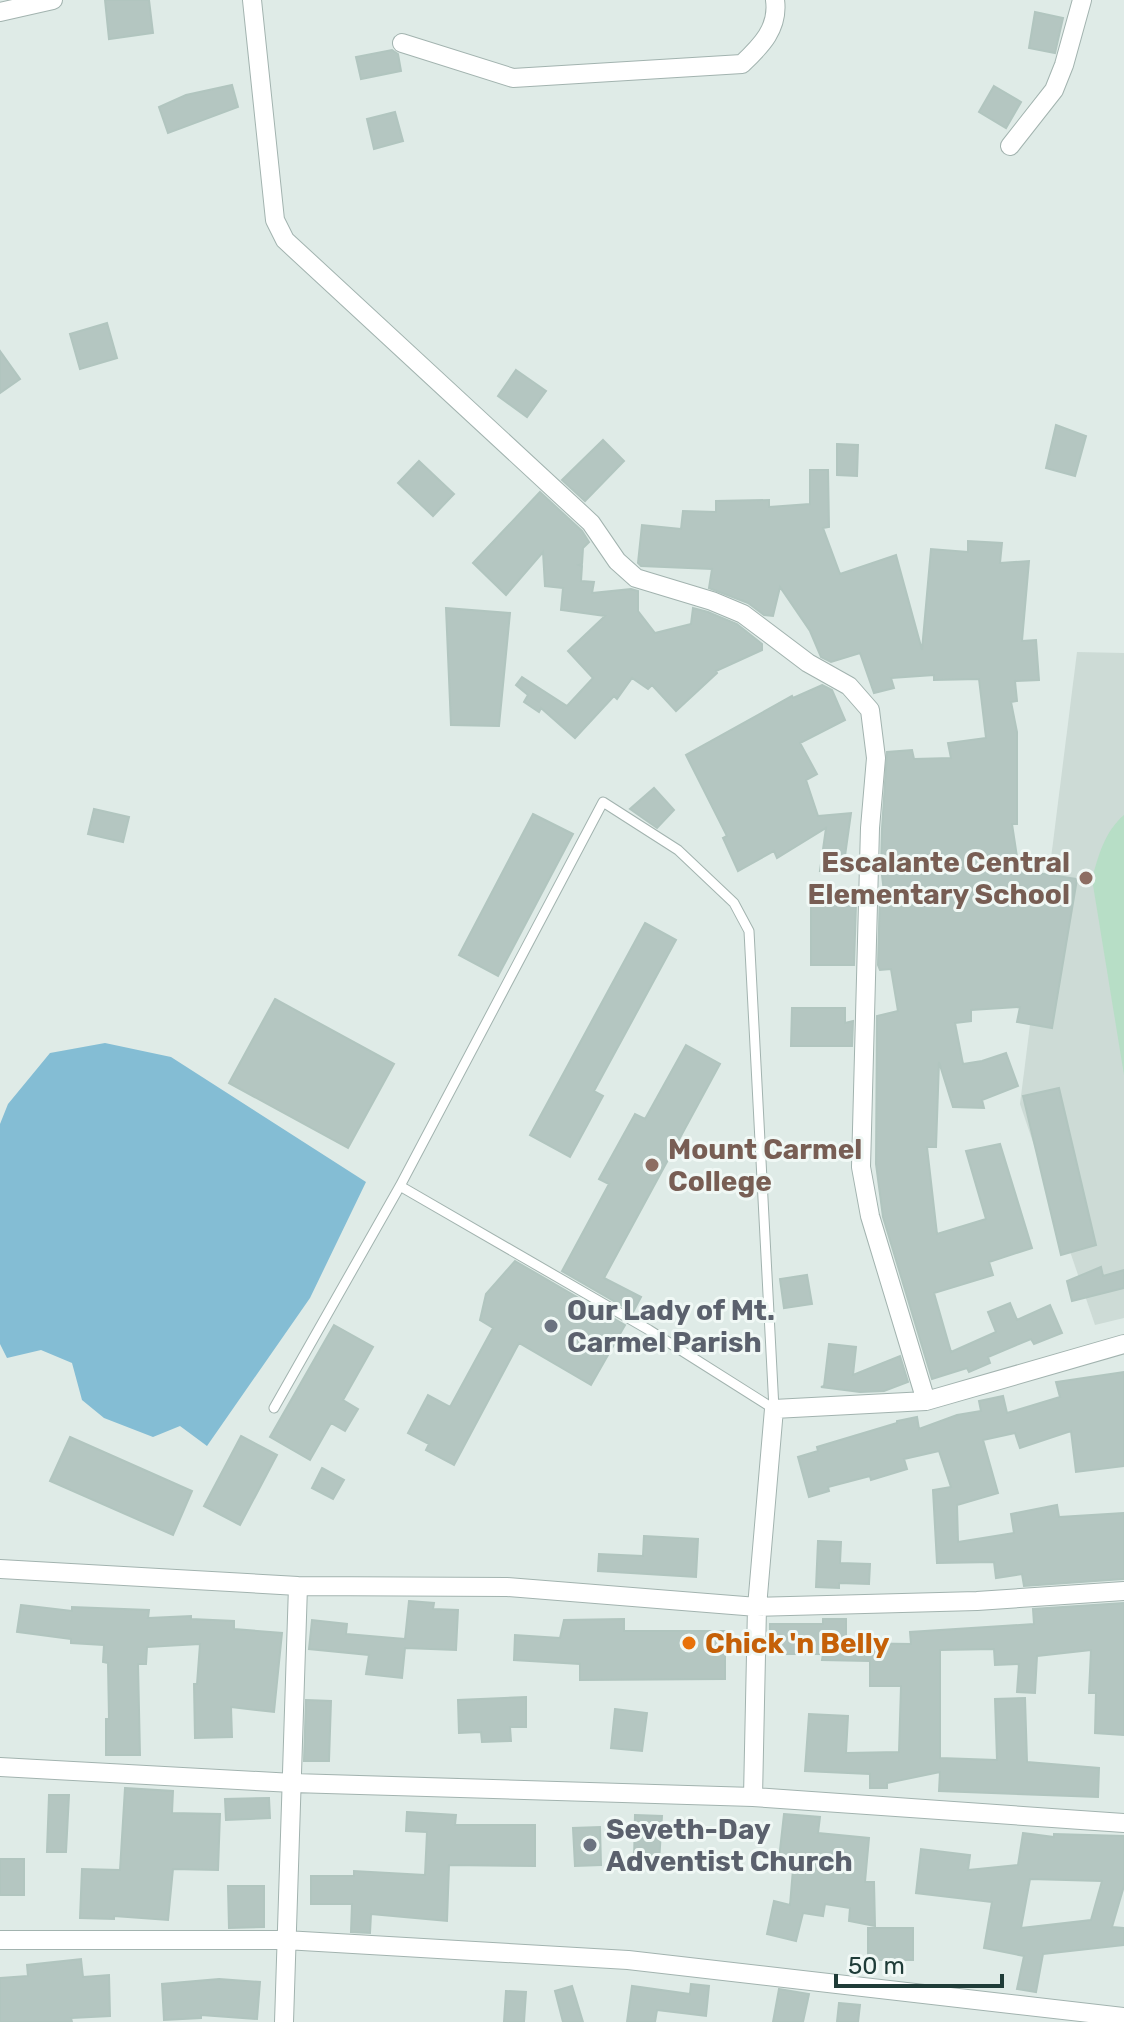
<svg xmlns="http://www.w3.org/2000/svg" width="1124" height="2022" font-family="Rubik,sans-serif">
	<rect width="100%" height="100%" fill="#dfebe7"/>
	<path fill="#cddbd6" d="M1077 652 1124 653V1318L1095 1325 1020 1104Z"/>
	<path fill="#b7dec6" d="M1124 815V1075L1092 879C1098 856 1105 831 1124 815Z"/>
	<path fill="#84bdd4" d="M105 1043 171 1057 366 1182 310 1298 207 1446 180 1426 153 1437 104 1418 82 1400 72 1363 41 1350 7 1358 0 1344V1124L8 1104 50 1053Z"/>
	<path fill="#b4c6c1" stroke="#b1c5bf" stroke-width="2" fill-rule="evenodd" d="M105 0H149L153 33 109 39Z
		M1035 12 1063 18 1055 53 1029 48Z
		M392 50 398 54 401 71 361 79 356 57Z
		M232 85 238 107 168 133 159 107 186 95Z
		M994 86 1021 102 1006 128 979 112Z
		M395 112 403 141 374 149 367 119Z
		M107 323 117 358 80 369 70 334Z
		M0 351 20 379 0 393Z
		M516 370 546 391 527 417 498 396Z
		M1056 425 1086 436 1075 476 1046 468Z
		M603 440 624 461 585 501 562 480Z
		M837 444 858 445 857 476 837 475Z
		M419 461 454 494 433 516 398 483Z
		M810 470H828L829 527 823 528 840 574 896 555 922 650 931 549 968 552V541L1002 543 1000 563 1029 561 1022 641 1036 640 1039 680 1015 681 1017 701 1011 702 1017 732V824H1012L1019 870 1077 879 1052 1028 1017 1022 1020 1007 971 1010V1021L955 1023 963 1064 982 1061 1006 1053 1018 1086 982 1100 984 1108 953 1107 939 1062 936 1147H927L937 1234 986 1219 966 1151 1000 1144 1032 1248 989 1262 993 1275 934 1293 951 1352 996 1332 988 1312 1010 1303 1017 1320 1050 1305 1062 1333 1034 1344 1031 1339 988 1357 990 1363 969 1372 967 1368 932 1379 883 1217 876 1164 877 1016 898 1011 891 969 880 970 878 965 880 892H884L881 867 882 829 887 752 912 750 914 759 951 758 948 743 986 738 979 679 934 680V675L891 678 894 688 874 693 860 653 831 662 821 657 810 631 780 587 773 616 764 615 748 603 709 588 712 569 641 566 638 563 642 525 681 529 683 511 716 512V501L769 500V507L810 504Z
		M540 492 582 531 589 542 583 548 582 564 579 565 582 566 581 581 594 582 592 593 631 589 638 591V611L655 633 691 624 693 608 708 612 737 624 762 644V650L716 671 717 673 676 711 652 685 648 689 632 678 617 699 614 696 575 738 541 708 539 712 524 702 528 695 516 685 522 677 567 706 593 678 568 651 605 616 561 610 563 588 545 586 543 552 506 595 473 563Z
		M446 608 510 613 499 726 451 725Z
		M822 685 832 690 845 720 800 743 817 774 806 780 818 816 851 813 843 870 820 871 826 828 777 858 774 851 738 871 723 838 727 836 686 755 792 696 793 698Z
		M654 788 674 810 657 828 630 809Z
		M94 809 129 817 123 842 88 834Z
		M533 814 573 834 498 976 459 955Z
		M811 904H856L854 965H811Z
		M645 923 676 940 594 1091 603 1096 570 1157 530 1135Z
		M275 999 394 1064 348 1148 229 1083Z
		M792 1008H845V1023L853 1021 852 1046H791Z
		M686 1045 720 1064 604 1278 641 1297 633 1312 562 1271 609 1184 599 1179 635 1114 645 1119Z
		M1059 1088 1096 1245 1061 1255 1023 1096Z
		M515 1261 625 1325 591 1385 519 1343 454 1465 426 1450 429 1444 408 1433 428 1395 450 1407 493 1328 480 1320 486 1294Z
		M1101 1267 1103 1276 1124 1270V1288L1072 1301 1067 1281Z
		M807 1275 812 1304 784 1308 780 1279Z
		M334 1325 373 1347 343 1400 358 1409 345 1431 331 1423 310 1460 270 1437Z
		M829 1344 856 1347 853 1375 900 1356 908 1382 884 1391 860 1392 821 1387 824 1386Z
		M1124 1372V1466L1076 1472 1071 1431 1020 1448 1015 1433 983 1440 998 1493 957 1505 958 1542 1014 1533 1011 1514 1057 1505 1059 1517 1124 1513V1579L1024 1586 1022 1574 996 1578 994 1562 937 1563 933 1490 951 1487 939 1451 904 1459 907 1469 871 1480 870 1476 828 1487 829 1491 809 1497 798 1457 818 1451 817 1447 897 1423V1421L917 1417 919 1429 957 1415 981 1411 979 1401 1003 1396 1007 1413 1060 1397 1056 1382Z
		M241 1436 277 1455 240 1525 204 1506Z
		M70 1437 192 1491 173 1535 50 1481Z
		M322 1468 344 1480 333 1499 312 1488Z
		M644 1536 698 1539 696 1577 598 1571 599 1554 643 1556Z
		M818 1541 841 1542 840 1563 870 1564 869 1584 839 1583V1588L816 1587Z
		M409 1601 434 1603 433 1609 458 1610 456 1650 405 1648 402 1678 366 1674 369 1655 309 1649 312 1620 347 1624 346 1634 405 1639Z
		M1124 1603V1735L1095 1733 1096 1693H1089L1091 1650 1037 1656 1035 1693 1017 1692 1019 1664 995 1665 994 1649 940 1650V1758L997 1760 995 1699 1025 1698 1027 1762 1099 1768 1098 1797 939 1791 940 1772 887 1783V1788H870V1774L805 1771 809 1714 848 1716 846 1753 899 1752 901 1686H870V1661L822 1660 823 1654H770V1624H823V1619H846V1643L911 1644 910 1632 1034 1624 1033 1609Z
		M21 1605 72 1611V1607L149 1610 148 1618 191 1616V1619L234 1621V1629L282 1633 274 1712 231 1707 232 1737 195 1738 194 1684H197L200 1644 147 1647 146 1664H138L140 1755H106V1719H109L108 1663 103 1662 104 1645 71 1643V1639L17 1632Z
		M624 1619V1631H725V1679L580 1680V1664L514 1660 515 1635 560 1638 564 1620Z
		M526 1697V1727H510L511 1741 482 1742 481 1732 459 1733 458 1700Z
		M306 1700 331 1701 329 1761H304Z
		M615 1709 647 1713 642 1751 611 1748Z
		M125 1788 173 1791 172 1813 220 1814 218 1870 173 1869 168 1920 114 1916V1919L80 1918 82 1869 120 1870Z
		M49 1795H69L66 1852H47Z
		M269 1798 270 1818 226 1820 225 1799Z
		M407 1812 456 1815 455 1825H535V1866L449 1865 447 1921 371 1914 370 1933 351 1932 352 1904H311V1876H354V1871L425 1875 427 1832 406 1831Z
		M784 1814 820 1817 818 1833 869 1838 865 1882H874L875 1926 849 1921 850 1908 825 1904 823 1916 803 1913 796 1941 767 1934 774 1901 790 1905 793 1869 778 1868Z
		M635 1815 662 1816 659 1862 634 1861Z
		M600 1827 601 1865 575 1866 573 1828Z
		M1023 1833 1054 1837V1834L1124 1836V1886L1112 1927 1124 1928V1945L1043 1954 1036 1992 1017 1989 1024 1956 984 1948 992 1902 916 1893 921 1849 970 1855 968 1870 1018 1865ZM1030 1879 1102 1881 1091 1920 1021 1928Z
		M0 1859H24V1895H0Z
		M228 1886H264V1927L229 1928Z
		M868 1928H913V1960H868Z
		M81 1959 83 1977 109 1975 110 2016 71 2018 72 2022H0V1978L28 1976 27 1965Z
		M219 1979 260 1982 257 2019 201 2015V2018L164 2020 162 1984Z
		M691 1984 709 1986 706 2016 657 2010 655 2022H627L632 1986 690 1994Z
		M572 1986 583 2022H563L555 1991Z
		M779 1989 809 1994 803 2022H773Z
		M506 1991 526 1992 524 2022H504Z
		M839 2003 860 2005 858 2022H837Z"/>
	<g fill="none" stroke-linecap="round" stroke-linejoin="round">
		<g stroke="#a2b3af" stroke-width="11">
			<path id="lane" d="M400 1186 649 1330 774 1409
				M274 1408 400 1186 603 802 678 850 734 903 749 931 774 1409"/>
		</g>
		<g stroke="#a2b3af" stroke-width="20">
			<path id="street" d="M252 0 275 220 285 240 591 523 617 561 636 578 712 601 743 614 808 663 849 686 870 710 876 758 870 828 861 1167 870 1216 926 1401
				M0 12 53 0
				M402 43 513 78 742 64C761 46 779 28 775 0
				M1010 146 1054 90 1064 65 1082 0
				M0 1569 298 1586 507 1587 757 1607 977 1601 1124 1591
				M0 1767 293 1783 753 1797 1124 1823
				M753 1797 757 1607 774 1409 926 1401 1124 1344
				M0 1940H285L628 1960 1124 2017
				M284 2022 298 1586"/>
		</g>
		<use href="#lane" stroke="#fff" stroke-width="9"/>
		<use href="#street" stroke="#fff" stroke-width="18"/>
	</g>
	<g fill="#8d6e63" stroke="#f0f8f5" stroke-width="3">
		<circle cx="1086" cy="878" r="8"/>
		<circle cx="652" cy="1165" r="8"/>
	</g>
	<g fill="#6b7280" stroke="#f0f8f5" stroke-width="3">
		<circle cx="551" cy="1326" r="8"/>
		<circle cx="590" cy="1845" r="8"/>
	</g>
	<circle fill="#e8710a" stroke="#f0f8f5" stroke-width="3" cx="689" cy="1643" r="8"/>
	<g text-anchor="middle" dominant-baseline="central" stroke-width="6" stroke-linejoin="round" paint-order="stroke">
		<g font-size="28" font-weight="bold" fill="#785e54" stroke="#f0f8f5" text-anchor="end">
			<text x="1070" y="862">Escalante Central<tspan x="1070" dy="32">Elementary School</tspan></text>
			<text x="668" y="1149" text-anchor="start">Mount Carmel<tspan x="668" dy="32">College</tspan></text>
		</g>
		<g font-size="28" font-weight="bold" fill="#5b616d" stroke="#f0f8f5" text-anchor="start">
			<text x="567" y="1310">Our Lady of Mt.<tspan x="567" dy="32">Carmel Parish</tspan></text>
			<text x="606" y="1829">Seveth-Day<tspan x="606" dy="32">Adventist Church</tspan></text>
		</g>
		<g font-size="28" font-weight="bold" fill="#c56008" stroke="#f0f8f5" text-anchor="start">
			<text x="705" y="1643">Chick 'n Belly</text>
		</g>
	</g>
	<path d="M836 1974v12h166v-12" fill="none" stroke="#1f3c38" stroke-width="4"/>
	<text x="848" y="1974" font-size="24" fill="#1f3c38" stroke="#f0f8f5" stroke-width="6" paint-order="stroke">50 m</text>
</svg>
